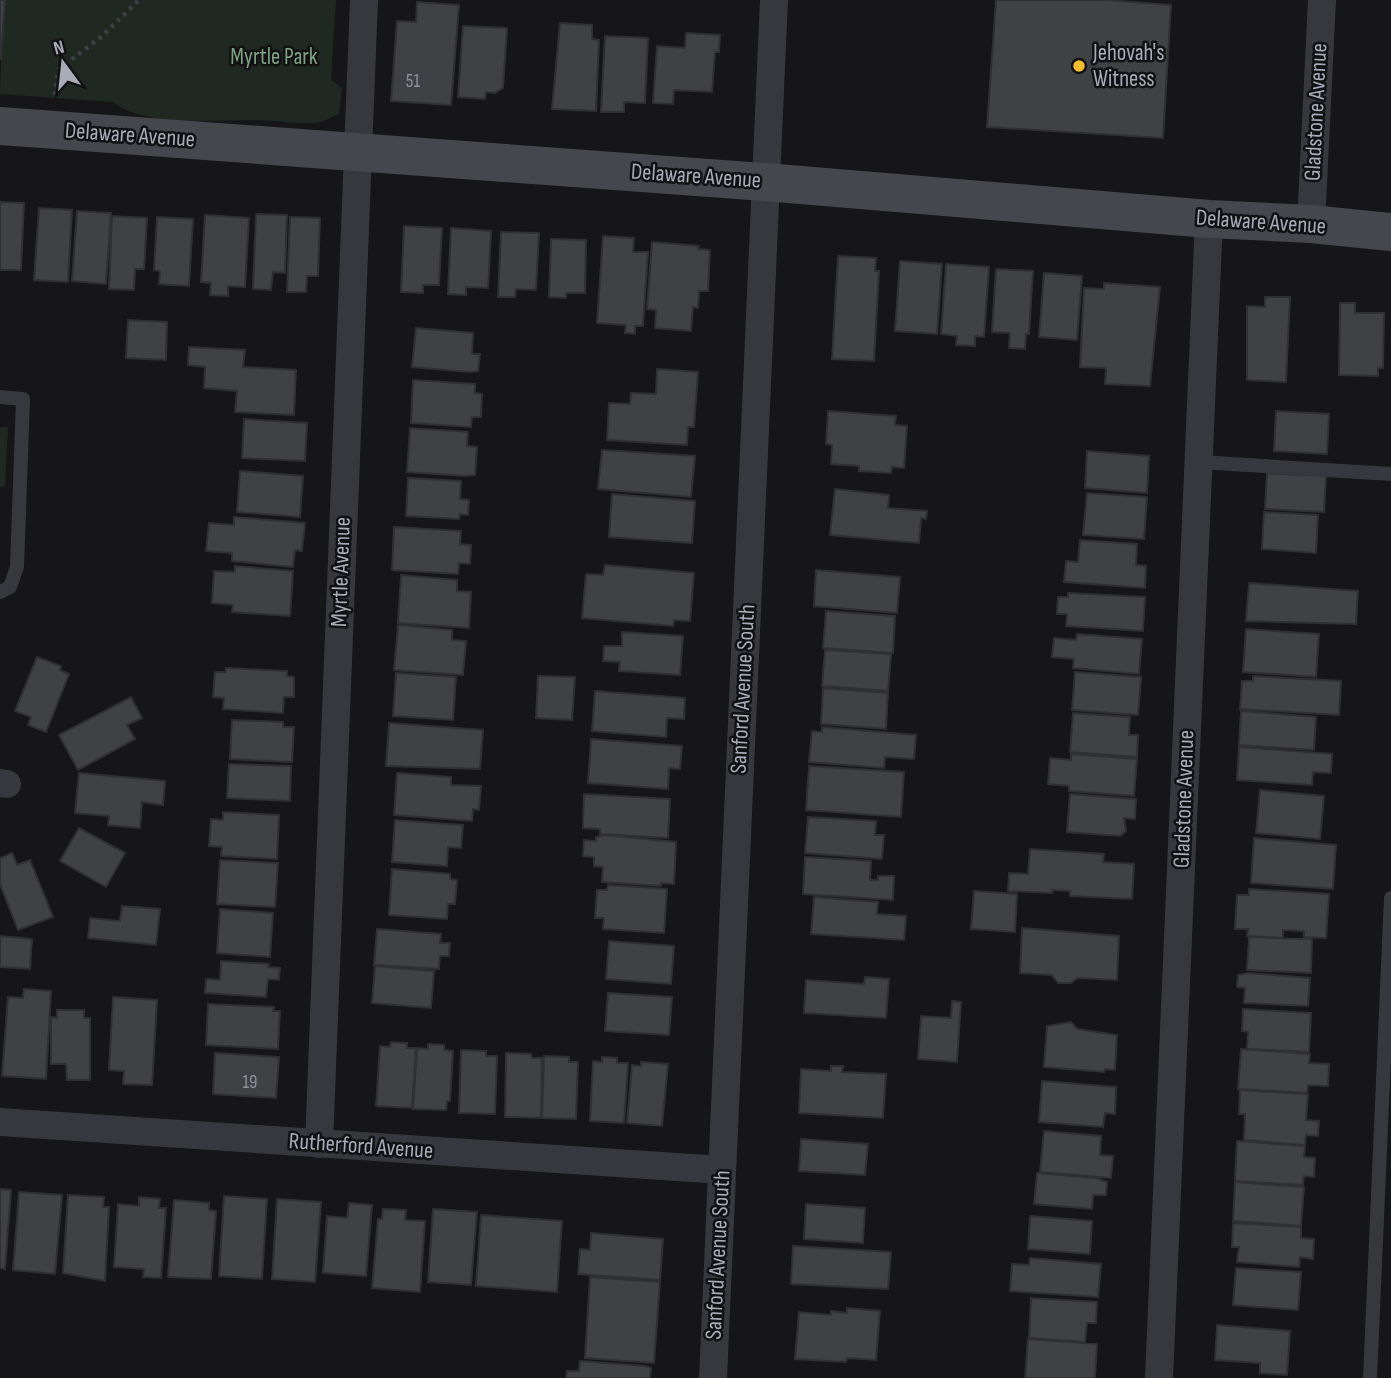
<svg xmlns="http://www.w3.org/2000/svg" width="1391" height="1378" font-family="'Sofia Sans Condensed',sans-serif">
	<rect width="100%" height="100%" fill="#161618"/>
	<path fill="#202822" d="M3 0H336L331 80 342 88 339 114C331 117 322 123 314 123 294 124 274 120 255 120 216 120 143 127 113 102L0 94Z
		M0 427H8L5 487H0Z"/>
	<path fill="#404145" stroke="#303034" stroke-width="2" d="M0 0H5L1 59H0Z
		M996 0H1106L1171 5 1163 138 987 127Z
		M417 2 459 5 451 105 391 101 397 21 416 22Z
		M560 23 592 25V39L599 40 596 111 552 109Z
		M463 26 507 28 503 88 495 93 486 92 485 99 458 97Z
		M686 33 720 35 719 52H715L712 92 674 90 673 104 653 103 657 46 685 48Z
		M605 36 648 38 645 103 624 102V112H601Z
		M0 202 24 203 21 270H0Z
		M39 208 72 210 68 282 34 280Z
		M77 211 111 213 106 284 72 281Z
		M256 214 287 215 285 273 273 272 271 290 253 289Z
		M205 215 249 218 245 287 228 286V296L210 295 211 283 201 282Z
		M112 216 147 218 144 269H135L134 290 109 289Z
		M157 217 193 219 189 286 159 284 160 271 154 270Z
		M290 217 320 218 318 276H307L306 292H287Z
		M404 226 442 228 439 285H423V293L401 292Z
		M451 228 491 231 488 288 466 287V295L448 294Z
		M501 232 539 233 536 290 516 289 515 297H498Z
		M603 236 634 238 633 252H648L643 326H635V334L625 333 626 325 597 323Z
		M551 239 586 240 585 293H566V298L549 297Z
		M652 242 699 246 698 249 710 250 708 291H699L698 308 693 307 691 331 655 328 656 310 647 309Z
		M838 256 876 258 875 271H879L874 361 832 359Z
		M900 261 942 264 937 334 895 331Z
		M946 264 989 267 984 337 975 336V346L956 345 957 336 941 334Z
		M996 269 1033 271 1029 334H1026L1025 349 1009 348 1010 333 992 332Z
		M1044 273 1082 276 1077 340 1039 337Z
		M1104 283 1160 287 1150 386 1105 384 1106 368 1080 367 1084 288 1104 289Z
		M1265 297H1290L1286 382 1247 380V306L1265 307Z
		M1340 303H1355V313H1384L1383 368H1378V376L1339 375Z
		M128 320 167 322 166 360 126 358Z
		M416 328 473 333 472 354H480L478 371 470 372 412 367Z
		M189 347 245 350 243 367 296 370 294 415 235 412 237 391 204 388 205 367 188 365Z
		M657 369 698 372 694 427H688L687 445 607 440 609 403 630 404 631 393 656 394Z
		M413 380 475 384V393L482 394 481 417H472L471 427 411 423Z
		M828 411 896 416 895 425 907 426 904 468 892 467 891 473 859 471V466L831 464 832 445 826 444Z
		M1276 411 1329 414 1327 454 1274 451Z
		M244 419 307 423 305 461 242 458Z
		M410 428 468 432 467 446 477 447 475 475 465 476 407 472Z
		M602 450 695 456 691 497 598 489Z
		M1087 451 1149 456 1147 493 1085 488Z
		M240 471 303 476 300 517 237 512Z
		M1267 473 1326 476 1324 512 1265 509Z
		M408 478 461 481 460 499 469 500 468 515 460 514 459 519 406 516Z
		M835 489 889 495 888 508 927 511 926 519 921 518 919 543 830 535Z
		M1087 493 1147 497 1144 539 1083 535Z
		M612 494 695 501 692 543 609 537Z
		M1264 512 1318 515 1316 553 1262 549Z
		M234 517 305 523 302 551 295 550 293 567 232 561V553L206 551 209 523 234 525Z
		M394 527 461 531 460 544 471 545 470 564 459 563 458 574 392 570Z
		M1080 540 1137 544 1136 565 1146 566 1145 588 1064 582 1066 561 1078 562Z
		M605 565 694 573 690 621 674 620 673 626 582 618 586 574 603 575Z
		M235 566 293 571 290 616 232 612 233 605 212 603 214 571 235 572Z
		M816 570 900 577 897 613 814 606Z
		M401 575 457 580V591L471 592 469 628 398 623Z
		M1249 583 1358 591 1356 624 1246 621Z
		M1068 593 1145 597 1143 631 1066 626 1067 614H1057L1058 597H1068Z
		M826 611 895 616 893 653 823 648Z
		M398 625 452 630V640L466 641 463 675 394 670Z
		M1246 629 1319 634 1316 677 1243 672Z
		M622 632 683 636 680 675 619 671 620 662 603 661 604 646H622Z
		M1077 634 1142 639 1139 674 1073 668 1074 659 1052 657 1054 638 1076 640Z
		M825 650 891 654 888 691 822 686Z
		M37 657 61 666 60 670 69 674 46 732 28 725 31 717 15 711Z
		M226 668 287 671V676L294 677V697H284L283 713 223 709 224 698 213 697 215 672H226Z
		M1075 672 1141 677 1138 715 1072 710Z
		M396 673 456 677 453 720 393 716Z
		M538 676 575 677 572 720 536 718Z
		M1253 676 1341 681 1339 715 1240 709 1242 681H1253Z
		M823 688 888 693 886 729 821 724Z
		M595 691 685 698 684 719 667 718 666 737 592 731Z
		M131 697 142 718 127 725 135 739 78 770 59 735Z
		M1241 711 1316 717 1314 750 1239 745Z
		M1073 713 1130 717 1129 735H1138L1137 757 1070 752Z
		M232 720 283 722V727H294L292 762 230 759Z
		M389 723 483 730 480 769 386 766Z
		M822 727 916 735 914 759 885 757 884 768 809 762 812 731 822 732Z
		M591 739 682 746 680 769 669 768 668 789 588 783Z
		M1239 747 1332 754 1331 773 1313 772 1312 785 1237 780Z
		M1071 754 1137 759 1134 796 1069 791V786L1048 784 1050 758 1071 760Z
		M229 764 291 766 290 801 227 798Z
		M809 766 904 772 901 817 806 810Z
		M79 773 165 781 163 805 142 802 140 828 108 825 109 816 75 813Z
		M397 773 451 777V785L481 786 479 810 473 809 472 821 394 815Z
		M1260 790 1324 796 1320 839 1256 833Z
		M584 794 670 799 668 838 600 834V829L583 828Z
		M1070 794 1136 799 1135 819 1124 818 1126 831 1120 836 1067 832Z
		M223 812 279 815 277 859 221 856 222 847 209 846 211 819 223 820Z
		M808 817 876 821 875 835H884L882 859 805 853Z
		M395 820 463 825 461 848 448 847 447 866 392 862Z
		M79 828 125 853 106 887 60 861Z
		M604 835 676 842 674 884 661 883V886L602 882 603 867 594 866V857L583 856 584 840 596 841V837Z
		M1254 838 1336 845 1333 889 1251 883Z
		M1030 849 1104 854 1103 862 1134 864 1132 899 1070 896V891L1052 890V893L1008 891 1009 873 1028 874Z
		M12 853 17 865 30 860 53 917 18 930 0 884V858Z
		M805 857 871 861 870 880H878V876H894L893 900 803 894Z
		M220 860 278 863 275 907 217 904Z
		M392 869 450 874V879L457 880 455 904H448L447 919 389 915Z
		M608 885 667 889 664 933 603 929 604 918H595L597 890H607Z
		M1249 889 1329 894 1326 938 1304 937V931L1283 930V938L1247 936 1248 929H1235L1237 895H1249Z
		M974 891 1017 894 1015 932 971 929Z
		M814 897 878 902 877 914 906 916 904 940 811 934Z
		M122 906 160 909 156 945 88 938 90 918 120 921Z
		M220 909 273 913 270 957 217 953Z
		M1022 928 1119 936 1117 980 1078 978 1071 983H1058L1052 975 1020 973Z
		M377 929 441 934 440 943H450L449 956H440L439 969 374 965Z
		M0 936 32 939 30 969 0 967Z
		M1249 937 1312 939 1311 973 1247 970Z
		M609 941 674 946 671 984 606 979Z
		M221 961 269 964 268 967 280 968 279 980 268 979 266 997 205 993 206 979 220 980Z
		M375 966 434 971 431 1008 372 1003Z
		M1248 973 1310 978 1308 1006 1244 1003 1245 988 1237 987 1238 975Z
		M865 977 889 979 886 1018 804 1013 806 980 864 984Z
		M24 989 51 991 46 1079 2 1076 8 997 23 998Z
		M608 993 672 997 669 1035 605 1031Z
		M113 997 157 1000 152 1085 123 1084 124 1071 109 1070Z
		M952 1001 961 1002 957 1062 918 1059 921 1016 951 1018Z
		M208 1004 274 1007 273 1011H280L278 1049 206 1045Z
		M1243 1009 1311 1013 1309 1052 1247 1049 1248 1032 1242 1031Z
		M57 1010H84V1018H90V1080H67L66 1064H51V1017L57 1018Z
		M1071 1022 1077 1029 1117 1035 1115 1070 1105 1069 1104 1072 1044 1067 1047 1026Z
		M391 1042 407 1043V1048H416L412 1108 376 1106 380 1046 390 1047Z
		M428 1044 444 1045V1050L453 1051 450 1101H447L446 1110 413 1109 417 1048 428 1049Z
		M1241 1049 1310 1054 1309 1063 1329 1064 1328 1086 1308 1085 1307 1093 1238 1089Z
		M461 1050 486 1051V1056H497L495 1114 459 1113Z
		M215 1053 279 1057 276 1098 213 1094Z
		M506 1053 531 1054 532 1058H542L541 1118 505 1117Z
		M544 1056 569 1057V1062H578L576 1119 542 1118Z
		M602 1057 617 1058V1063H628L624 1123 590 1121 593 1061 602 1062Z
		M641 1062 668 1064 662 1126 627 1123 632 1065 641 1066Z
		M831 1066H843L842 1072 886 1074 883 1118 799 1113 801 1069 831 1071Z
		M1042 1081 1116 1087 1115 1114 1105 1113 1103 1127 1039 1122Z
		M1240 1090 1308 1094 1306 1120 1319 1121 1318 1136 1306 1135 1305 1145 1244 1140 1245 1114H1239Z
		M1044 1131 1101 1136 1100 1155 1113 1156 1111 1178 1040 1172Z
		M801 1139 868 1144 865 1175 799 1171Z
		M1237 1141 1305 1146 1304 1157 1315 1158 1314 1177 1304 1176 1303 1185 1235 1181Z
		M1037 1173 1096 1178 1107 1182 1106 1195H1093L1092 1209 1034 1204Z
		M1235 1182 1304 1187 1301 1226 1233 1221Z
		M0 1189 11 1190 5 1269 0 1268Z
		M19 1192 62 1195 55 1274 13 1270Z
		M68 1195 104 1197 103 1207H109L105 1281 63 1273Z
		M224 1196 267 1199 262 1279 219 1276Z
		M139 1197 160 1199 159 1208H166L161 1278 143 1277 144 1269 114 1267 118 1204 139 1206Z
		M277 1199 321 1202 315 1282 272 1279Z
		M174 1200 209 1203V1210L216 1211 211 1279 168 1277Z
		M349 1203 372 1205 366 1276 323 1273 327 1216 347 1218Z
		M806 1204 865 1208 863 1243 804 1239Z
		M383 1209 406 1210 405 1220 425 1221 420 1292 372 1288 378 1219H382Z
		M433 1209 477 1212 471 1285 428 1282Z
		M481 1215 562 1221 557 1292 476 1286Z
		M1030 1216 1092 1221 1090 1254 1028 1249Z
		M1233 1223 1301 1227V1238L1314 1239 1313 1259 1300 1257 1299 1267 1237 1262 1239 1247H1232Z
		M591 1233 663 1239 660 1280 578 1274 580 1249 590 1250Z
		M793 1246 891 1252 888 1289 791 1284Z
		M1030 1258 1101 1264 1098 1297 1010 1291 1012 1264 1029 1265Z
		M1236 1268 1301 1272 1298 1310 1233 1305Z
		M590 1277 660 1282 654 1363 585 1358Z
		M1031 1298 1097 1302 1096 1323H1087L1085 1342 1029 1338Z
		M847 1308 880 1311 876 1360 847 1358 846 1362 795 1359 799 1312 831 1315V1311L847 1313Z
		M1217 1325 1290 1331 1287 1375 1260 1373V1363L1215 1360Z
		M1028 1339 1097 1344 1095 1378H1025Z
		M580 1361 645 1366 651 1368 650 1378H566L567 1371H579Z"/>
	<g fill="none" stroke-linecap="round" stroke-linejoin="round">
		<path stroke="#3d3f44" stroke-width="4.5" stroke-dasharray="3.5 5" stroke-linecap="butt" d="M55 95 58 70 101 37 139 0"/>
		<path stroke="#37383d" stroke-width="14" d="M0 397 23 399 17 567 10 587 0 592
			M1199 462 1391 474
			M1370 1378 1391 898"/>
		<path stroke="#37383d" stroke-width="28" d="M1311 224 1322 0
			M0 783 7 784
			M0 1122 722 1170
			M319 1144 364 0
			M713 1378 774 0
			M1159 1378 1209 219"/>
		<path stroke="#45474d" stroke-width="38" d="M0 126 765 182 1209 219 1311 224 1391 232"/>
	</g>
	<circle fill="#f5be31" stroke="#111113" stroke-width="2.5" cx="1079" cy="66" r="7"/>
	<g text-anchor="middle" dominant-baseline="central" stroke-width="5" stroke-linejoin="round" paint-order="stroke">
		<g font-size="19" fill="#8e919b">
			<text x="413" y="81">51</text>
			<text x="250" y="1082">19</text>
		</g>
		<g font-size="23" fill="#a8acb8" stroke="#111113" text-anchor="start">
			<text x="1093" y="53">Jehovah's<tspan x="1093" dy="26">Witness</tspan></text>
		</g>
		<g font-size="23" fill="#7fa483" stroke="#111113">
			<text x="274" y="57">Myrtle Park</text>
		</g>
		<g font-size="23" fill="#a8acb8" stroke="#111113">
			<text transform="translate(1316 112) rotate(-87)">Gladstone Avenue</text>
			<text transform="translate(130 135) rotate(4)">Delaware Avenue</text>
			<text transform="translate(696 176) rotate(4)">Delaware Avenue</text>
			<text transform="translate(1261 222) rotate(4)">Delaware Avenue</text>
			<text transform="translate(341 572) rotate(-88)">Myrtle Avenue</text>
			<text transform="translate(743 689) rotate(-87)">Sanford Avenue South</text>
			<text transform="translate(1184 799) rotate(-88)">Gladstone Avenue</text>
			<text transform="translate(361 1146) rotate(4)">Rutherford Avenue</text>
			<text transform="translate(718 1255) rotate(-87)">Sanford Avenue South</text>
		</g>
	</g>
	<g transform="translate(63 63) rotate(345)" stroke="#111113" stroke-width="5" paint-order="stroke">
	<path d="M0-5L12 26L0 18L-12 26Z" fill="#a8acb8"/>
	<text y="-10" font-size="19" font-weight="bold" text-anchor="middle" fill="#a8acb8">N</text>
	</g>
</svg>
